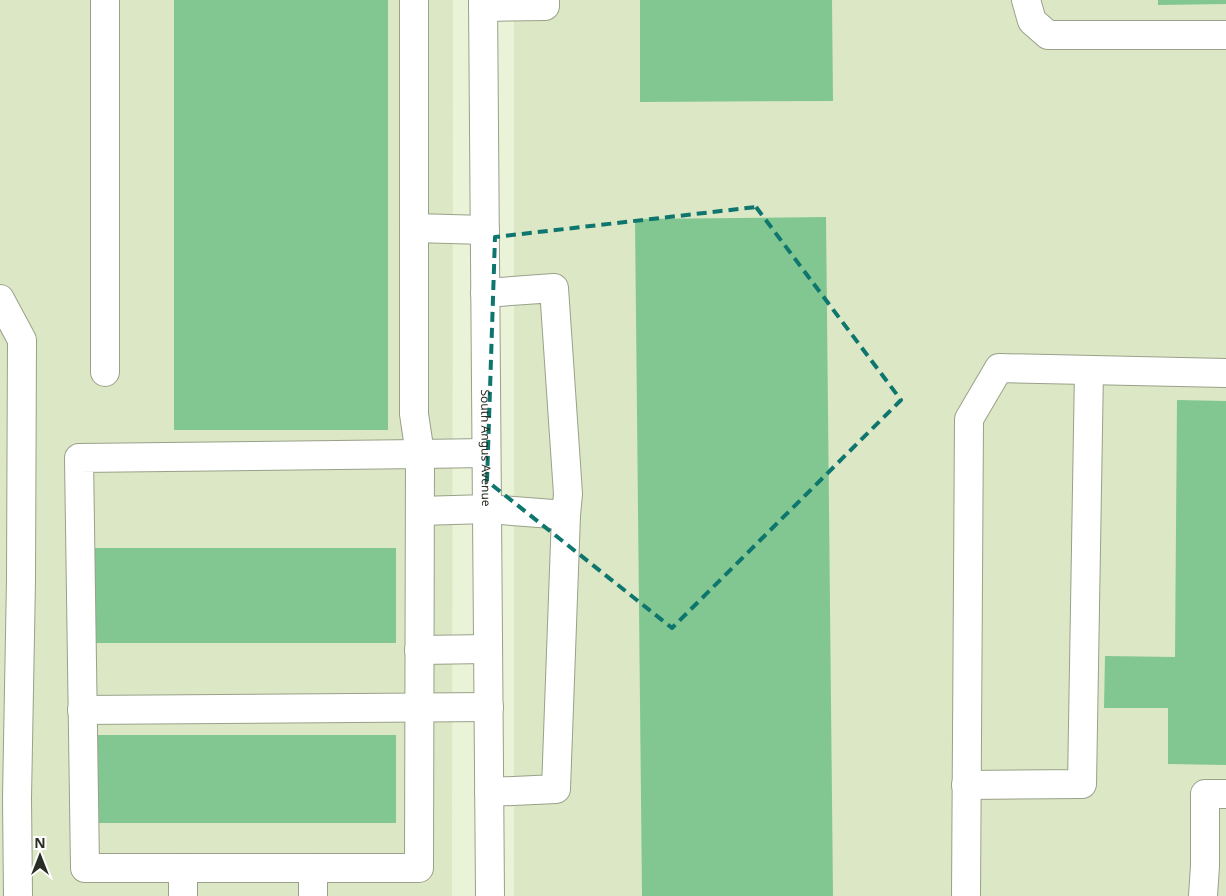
<svg xmlns="http://www.w3.org/2000/svg" width="1226" height="896" font-family="'Noto Sans',sans-serif">
	<rect width="100%" height="100%" fill="#eaf2d8"/>
	<path fill="#dce7c6" d="M0 0H453L452 896H0Z
		M514 0H1226V896H514Z"/>
	<path fill="#82c791" d="M174 0H388V430H174Z
		M640 0H832L833 101 640 102Z
		M1158 0H1226V4L1158 5Z
		M826 217 833 896H642L635 219Z
		M1177 400 1226 401V765L1168 764V708H1104L1105 656 1175 657Z
		M87 548H396V643H87Z
		M90 735H396V823H90Z"/>
	<g fill="none" stroke-linecap="round" stroke-linejoin="round">
		<g stroke="#99a189" stroke-width="30">
			<g id="minor">
				<path d="M105 0V372"/>
				<path d="M414 0V414L420 454 486 453"/>
				<path id="s1" d="M483 0 490 896"/>
				<path d="M1026 0 1032 21 1048 35H1226"/>
				<path d="M483 7 545 6V0"/>
				<path d="M414 228 485 230"/>
				<path d="M485 293 554 288 568 494 566 515"/>
				<path d="M0 299 22 340 21 580 17 798 18 896"/>
				<path d="M420 454 419 868H85L79 458Z"/>
				<path d="M420 511 487 509 566 515 556 789 489 792"/>
				<path d="M419 650 488 649"/>
				<path d="M82 710 489 707"/>
				<path d="M966 785 1082 784 1089 370"/>
				<path d="M313 868V896"/>
				<path d="M183 896V868"/>
				<path d="M966 896 969 419 999 368 1226 373"/>
				<path d="M1203 896 1205 866V794H1226"/>
			</g>
		</g>
		<use href="#minor" stroke="#fff" stroke-width="28"/>
	</g>
	<path fill="none" stroke="#0f766e" stroke-width="4" stroke-dasharray="10 6" stroke-linejoin="round" d="M756 207 901 400 672 628 487 481 495 237Z"/>
	<g text-anchor="middle" dominant-baseline="central" stroke-width="4" stroke-linejoin="round" paint-order="stroke">
		<g font-size="12" fill="#292d23" stroke="#fff">
			<text stroke="none"><textPath href="#s1" startOffset="448">South Angus Avenue</textPath></text>
		</g>
	</g>
	<g transform="translate(40 856)" stroke="#ffffff" stroke-width="4" paint-order="stroke">
	<path d="M0-4L9 19L0 12L-9 19Z" fill="#292d23"/>
	<text y="-8" font-size="14" font-weight="bold" text-anchor="middle" fill="#292d23">N</text>
	</g>
</svg>
